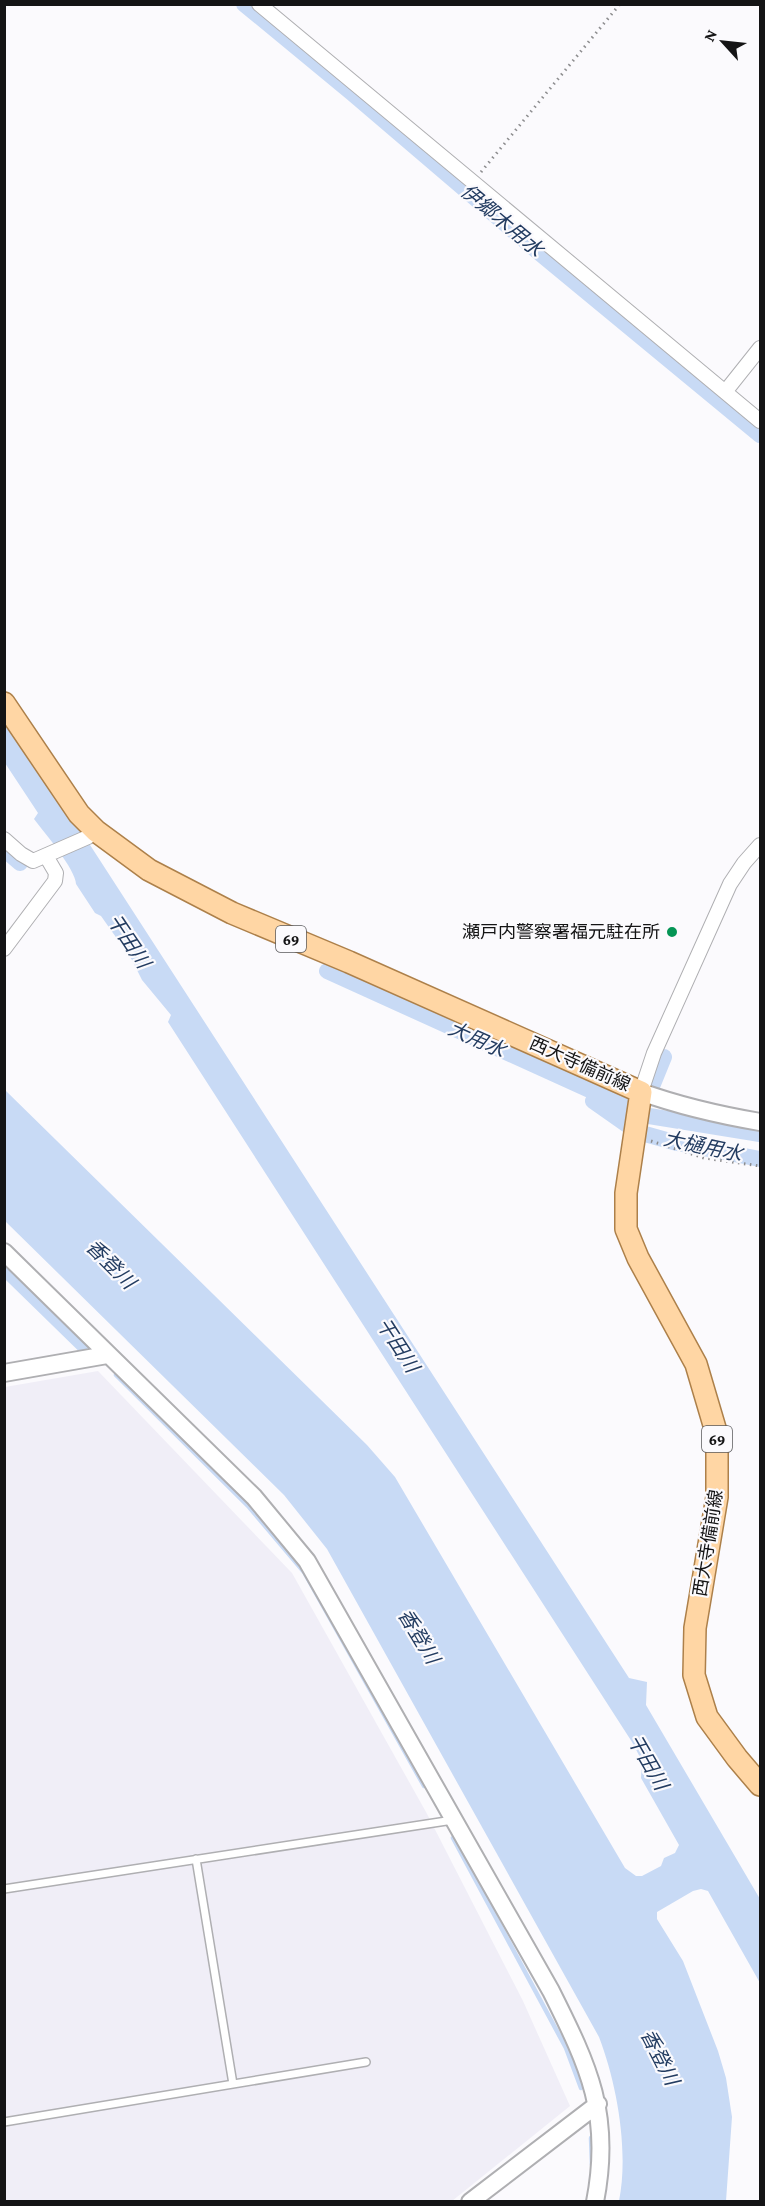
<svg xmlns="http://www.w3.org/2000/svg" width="765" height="2206" font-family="'Crimson Pro','Noto Sans JP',serif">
	<rect width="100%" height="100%" fill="#fbfafd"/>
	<path fill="#f0eef7" d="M98 1371 292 1573 426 1812 523 2001 570 2106 452 2201 5 2202V1387Z"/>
	<path fill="#c8daf5" d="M4 712 629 1678 647 1682 646 1705 760 1899V1983L708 1891 701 1889 693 1891 657 1912V1919L683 1961 718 2051 726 2078 732 2117 726 2201H619C629 2151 617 2084 599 2037L327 1549 284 1495 5 1221V1090L367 1445 395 1477 625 1868 636 1876H642L661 1866 664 1858 675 1853 679 1845 641 1778 642 1761 632 1742 168 1022 171 1015 142 980 132 960 101 916 95 913 76 884C76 870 44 832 34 819L38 813 5 763Z"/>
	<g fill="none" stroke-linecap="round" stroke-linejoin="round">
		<path stroke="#c8daf5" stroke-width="4.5" d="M116 1375 249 1507 304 1572 424 1786
			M453 1838 566 2048 581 2088
			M591 2138 592 2165"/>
		<path stroke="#c8daf5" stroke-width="16" d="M244 4 352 93 531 246 760 435
			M4 849 20 863
			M327 971 627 1107
			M653 1084 664 1057
			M593 1101 630 1127
			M649 1116 760 1134
			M645 1134 677 1143 760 1159
			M4 1267 85 1346"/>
		<g stroke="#afafb2" stroke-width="10">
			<path id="service" d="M196 1859 233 2084
				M4 1889 453 1820
				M4 2122 366 2062"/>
		</g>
		<g stroke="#afafb2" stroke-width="16">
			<path id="minor" d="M259 4 760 421
				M725 392 760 348
				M4 839 21 854 33 861 88 837 96 831
				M4 949 55 881 56 873 46 856
				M641 1092 654 1053 730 884 744 863 760 845"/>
		</g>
		<g stroke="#afafb2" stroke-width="20">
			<path id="tertiary" d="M641 1092C680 1106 719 1115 760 1122
				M4 1252 254 1497 307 1561 551 1991C589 2067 612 2115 595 2202
				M4 1373 107 1355
				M470 2202 598 2104"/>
		</g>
		<g stroke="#ad804a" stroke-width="24">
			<path id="primary" d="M4 703 79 814 96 831 149 870 232 913 349 962 641 1092 626 1193V1229L638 1258 696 1364 717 1435V1497L695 1628 694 1675 707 1717 737 1758 760 1785"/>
		</g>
		<path stroke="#8d8d8f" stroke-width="3" stroke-dasharray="1.5 4.5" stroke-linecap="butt" d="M481 172 620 4
			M651 1141 704 1158 760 1166"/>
		<use href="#service" stroke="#fff" stroke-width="7"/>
		<use href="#minor" stroke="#fff" stroke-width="14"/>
		<use href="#tertiary" stroke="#fff" stroke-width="16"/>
		<use href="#primary" stroke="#ffd6a4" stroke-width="21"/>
	</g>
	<circle fill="#059555" stroke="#fbfafd" stroke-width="2" cx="672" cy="932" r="6"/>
	<g text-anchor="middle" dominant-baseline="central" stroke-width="4.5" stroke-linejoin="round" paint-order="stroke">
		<g fill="#fbfafd" stroke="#59595b" stroke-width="1.5">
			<rect x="276" y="926" width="30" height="26" rx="4.5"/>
			<rect x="702" y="1426" width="30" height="26" rx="4.5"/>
		</g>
		<g font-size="16" font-weight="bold" fill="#141415">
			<text x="291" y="939">69</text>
			<text x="717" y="1439">69</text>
		</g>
		<g font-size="18" fill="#141415" stroke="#fbfafd" text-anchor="end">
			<text x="660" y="932">瀬戸内警察署福元駐在所</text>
		</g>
		<g font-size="18" fill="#141415" stroke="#fbfafd">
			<text transform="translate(580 1064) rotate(24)">西大寺備前線</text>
			<text transform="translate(708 1543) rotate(-81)">西大寺備前線</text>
		</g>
		<g font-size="20" font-style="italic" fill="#233c61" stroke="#fbfafd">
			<text transform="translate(502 220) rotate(40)">伊郷木用水</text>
			<text transform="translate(129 941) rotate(56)">干田川</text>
			<text transform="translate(477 1039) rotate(24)">大用水</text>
			<text transform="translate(703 1146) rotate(12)">大樋用水</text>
			<text transform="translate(111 1264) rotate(45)">香登川</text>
			<text transform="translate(398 1345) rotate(57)">干田川</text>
			<text transform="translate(419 1636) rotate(59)">香登川</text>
			<text transform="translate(648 1762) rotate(60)">干田川</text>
			<text transform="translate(660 2057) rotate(63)">香登川</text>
		</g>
	</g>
	<rect width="765" height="2206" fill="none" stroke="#141415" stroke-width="12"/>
	<g transform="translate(723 42) rotate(297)" stroke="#fbfafd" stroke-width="4.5" paint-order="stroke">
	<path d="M0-4.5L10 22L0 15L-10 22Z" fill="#141415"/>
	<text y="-9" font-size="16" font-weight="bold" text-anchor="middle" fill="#141415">N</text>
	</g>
</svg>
